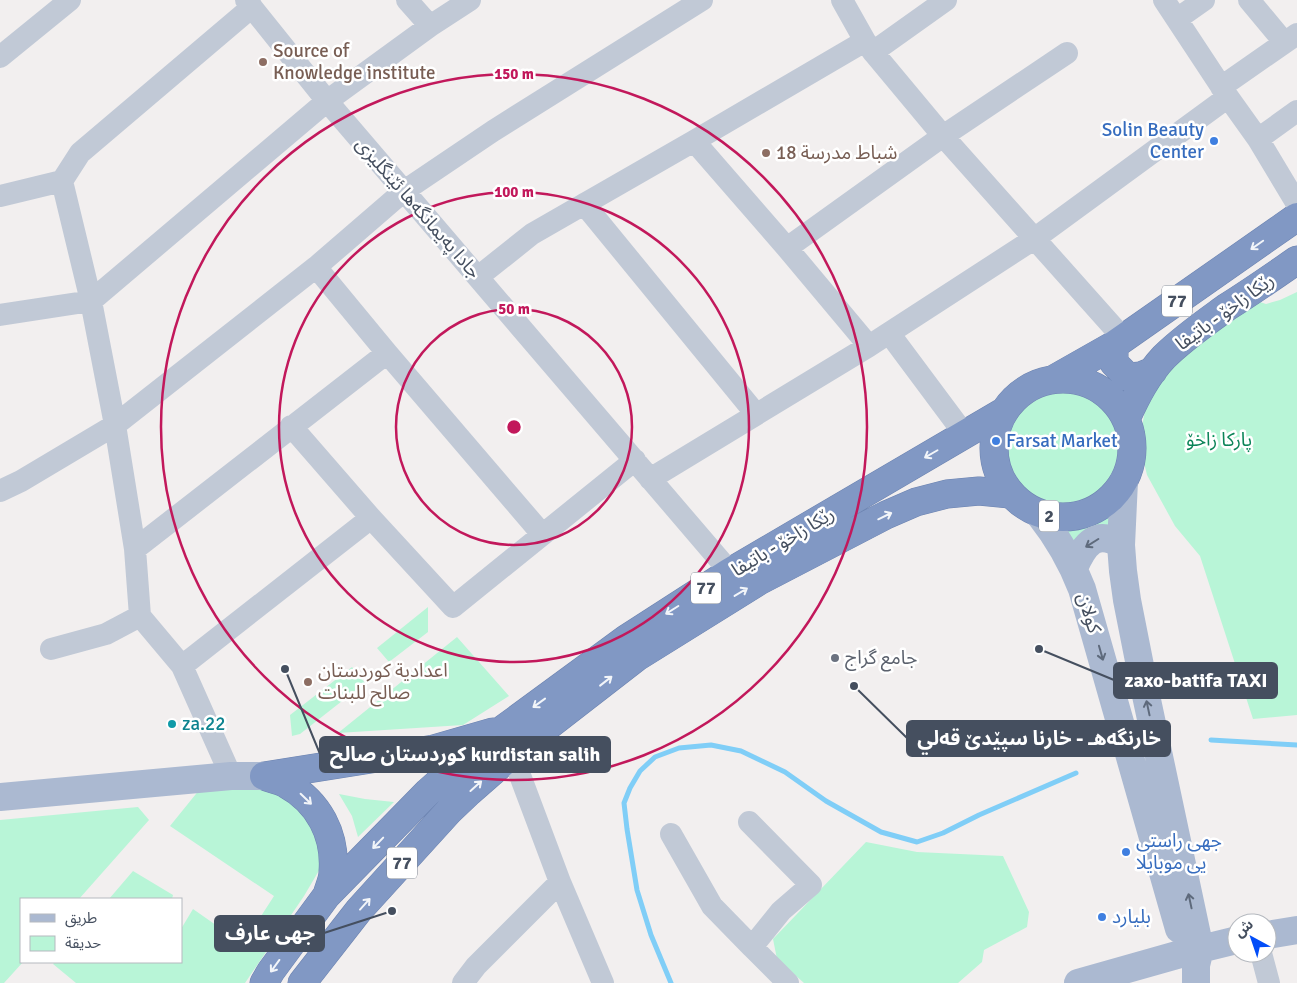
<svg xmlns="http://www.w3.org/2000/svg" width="1297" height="983" font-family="Signika,'Noto Sans Arabic',sans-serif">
	<rect width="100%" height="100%" fill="#f2efef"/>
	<path fill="#b8f5d7" d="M1297 292V715L1253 719 1200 556 1175 526 1147 475 1139 442 1147 400 1173 361 1254 300 1266 304 1280 300Z
		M1008 448a55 55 0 1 1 110 0a55 55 0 1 1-110 0Z
		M1115 502V536L1073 555 1057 525 1071 526 1080 525 1104 515Z
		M428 607V632L389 662 377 648Z
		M457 637 509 696 463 725 338 733Z
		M352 667 365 683 300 734 292 736 290 715Z
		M272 781 307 803 324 862 304 896 245 983H76L53 964 55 962H181V929L193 909 243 944 274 896 170 826 204 784Z
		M339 794 365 799 394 802 358 837 352 816Z
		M138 807 149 820 79 899H21V962H23L4 983H0V820Z
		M866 842 917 852 1003 856 1029 912 1027 927 984 950 982 962 958 983H804L777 959 773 939Z
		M133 871 173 895 172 899H109Z"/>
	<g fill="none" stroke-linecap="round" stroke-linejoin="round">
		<path stroke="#80cef7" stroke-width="5" d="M1211 740 1297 745
			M671 983 651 935 637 890 627 829 624 803 630 788 640 771 655 757 679 748 711 745 741 751 785 772 826 801 881 832 917 842 943 833 979 815 1076 773"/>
		<g stroke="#6c83b0" stroke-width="29">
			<path id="highway" d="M1114 345V363L1128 377 1141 376 1153 371
				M994 448a69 69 0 1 1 138 0a69 69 0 1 1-138 0Z
				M1054 379 1114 345 1297 217
				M1126 419C1136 397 1147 375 1164 357 1183 338 1205 323 1227 307 1251 292 1274 276 1297 260
				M264 776 434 749 493 732
				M264 776C271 779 280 780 286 784 319 802 336 835 333 872 333 880 329 887 327 895
				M264 983 271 971 327 895 428 792 447 775 502 730 626 639 730 572 1003 412
				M302 983 359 910 449 811 469 792 517 750 637 657 759 581 886 515 916 502 947 494 979 491 1010 494"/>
		</g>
		<path stroke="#c1c9d6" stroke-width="22" d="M246 0 327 101 730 572
			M407 0 430 26
			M842 0 865 41 873 52 943 136 1123 338
			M1164 0 1228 97 1258 139 1297 204
			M1249 0 1284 42
			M1177 19 1204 0
			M873 52 946 0
			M0 57 70 0
			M1221 87 1297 34
			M1258 139 1297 111
			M694 141 787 248 869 346
			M62 181 91 301 115 425 135 549 140 616 182 666 231 776
			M0 196 62 181 80 153 252 7
			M584 204 756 414
			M787 248 943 136 1067 53
			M316 267 387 353 542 534
			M478 277 532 234 694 141 865 41
			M0 315 91 301 327 101 430 26 470 0
			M889 333 965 435
			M291 426 371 518 453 607 635 460
			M650 479 869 346 1034 239 1228 97
			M0 491 21 481 115 425 316 267 404 191 493 131 702 0
			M135 549 387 353
			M51 649 106 634 140 616
			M182 666 371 518
			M512 754 560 882 603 983
			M749 822 811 885 781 911 752 947 788 983
			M671 834 712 906 752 947
			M1261 953 1269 983
			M463 983 476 966 560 882"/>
		<path stroke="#abb9d1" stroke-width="28" d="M1124 481 1121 545 1123 571 1127 600 1144 686 1200 949 1196 965V983
			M1039 514C1058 538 1071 560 1082 589 1115 702 1146 816 1179 929
			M1074 568C1084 545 1096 528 1121 545
			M0 797 231 776H264
			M1267 935 1297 930
			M1078 983 1184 953 1237 940"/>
		<use href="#highway" stroke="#8198c4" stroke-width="28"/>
	</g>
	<defs><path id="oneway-shaft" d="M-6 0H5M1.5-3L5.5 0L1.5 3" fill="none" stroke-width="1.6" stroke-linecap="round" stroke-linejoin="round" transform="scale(1.25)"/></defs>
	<g stroke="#f2f5f9">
		<use href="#oneway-shaft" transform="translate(1257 245) rotate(145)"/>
		<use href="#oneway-shaft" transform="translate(931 454) rotate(150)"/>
		<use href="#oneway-shaft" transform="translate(885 516) rotate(-26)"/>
		<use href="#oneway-shaft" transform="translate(741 592) rotate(-31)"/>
		<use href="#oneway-shaft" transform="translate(672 610) rotate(148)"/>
		<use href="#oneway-shaft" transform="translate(606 681) rotate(-38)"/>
		<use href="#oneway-shaft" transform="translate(539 703) rotate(144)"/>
		<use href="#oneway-shaft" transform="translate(476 786) rotate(-42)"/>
		<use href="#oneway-shaft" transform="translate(306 799) rotate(44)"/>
		<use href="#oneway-shaft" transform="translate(378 843) rotate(134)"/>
		<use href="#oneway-shaft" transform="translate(365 904) rotate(-48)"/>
		<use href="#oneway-shaft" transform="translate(275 966) rotate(126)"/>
	</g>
	<g stroke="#5e6a7c">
		<use href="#oneway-shaft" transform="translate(1092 543) rotate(148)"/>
		<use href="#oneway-shaft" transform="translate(1101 653) rotate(74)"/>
		<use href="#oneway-shaft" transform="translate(1148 708) rotate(-102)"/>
		<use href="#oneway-shaft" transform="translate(1190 901) rotate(-102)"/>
	</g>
	<g fill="none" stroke="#c2185b" stroke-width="2.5">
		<circle cx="514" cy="427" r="118"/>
		<circle cx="514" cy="427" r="235"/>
		<circle cx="514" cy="427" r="353"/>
	</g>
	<g fill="#8d6e63" stroke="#fff" stroke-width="2">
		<circle cx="263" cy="62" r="5"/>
		<circle cx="766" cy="153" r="5"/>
		<circle cx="308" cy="682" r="5"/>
	</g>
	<g fill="#3f7fe0" stroke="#fff" stroke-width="2">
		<circle cx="1214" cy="141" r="5"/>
		<circle cx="996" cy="441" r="5"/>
		<circle cx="1126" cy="852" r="5"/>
		<circle cx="1102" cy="917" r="5"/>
	</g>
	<circle fill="#6b7280" stroke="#fff" stroke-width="2" cx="835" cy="658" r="5"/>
	<circle fill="#0f9aa8" stroke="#fff" stroke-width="2" cx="172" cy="724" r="5"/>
	<g text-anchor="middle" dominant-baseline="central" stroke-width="5" stroke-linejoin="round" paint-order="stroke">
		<g fill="#fff" stroke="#7d848f" stroke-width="1">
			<rect x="1162" y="285.5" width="30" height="31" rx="4"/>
			<rect x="1039" y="500.5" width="20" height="31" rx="4"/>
			<rect x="691" y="572.5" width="30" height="31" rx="4"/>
			<rect x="387" y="847.5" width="30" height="31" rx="4"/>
		</g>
		<g font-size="18" font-weight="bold" fill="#454f5f">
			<text x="1177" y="301">77</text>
			<text x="1049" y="516">2</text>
			<text x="706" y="588">77</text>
			<text x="402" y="863">77</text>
		</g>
		<g font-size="19" fill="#785e54" stroke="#fff" text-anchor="start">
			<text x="273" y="51">Source of<tspan x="273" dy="22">Knowledge institute</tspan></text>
			<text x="776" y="153">18 شباط مدرسة</text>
			<text x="318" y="671">اعدادية كوردستان<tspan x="318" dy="22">صالح للبنات</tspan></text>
		</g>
		<g font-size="19" fill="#366cbe" stroke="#fff" text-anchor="start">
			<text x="1204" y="130" text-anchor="end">Solin Beauty<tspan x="1204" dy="22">Center</tspan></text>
			<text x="1006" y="441">Farsat Market</text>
			<text x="1136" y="841">جهى راستى<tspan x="1136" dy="22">يى موبايلا</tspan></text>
			<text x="1112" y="917">بليارد</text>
		</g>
		<g font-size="19" fill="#454f5f" stroke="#fff">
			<text transform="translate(418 208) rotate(49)">جادا په‌يمانگه‌ها ئێنگليزى</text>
			<text transform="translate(1225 312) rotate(-36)">رێکا زاخۆ - باتیفا</text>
			<text transform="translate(783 542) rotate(-31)">رێکا زاخۆ - باتیفا</text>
			<text transform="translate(1089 613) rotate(73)">كولان</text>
		</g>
		<g font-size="19" fill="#0b8458" stroke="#fff">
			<text x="1219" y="440">پارکا زاخۆ</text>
		</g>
		<g font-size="19" fill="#5b616d" stroke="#fff" text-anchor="start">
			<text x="845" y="658">جامع گراج</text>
		</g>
		<g font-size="19" fill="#0d838f" stroke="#fff" text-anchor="start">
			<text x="182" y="724">za.22</text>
		</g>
	</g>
	<circle cx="514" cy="427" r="8" fill="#c2185b" stroke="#fff" stroke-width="2.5"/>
	<g font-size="15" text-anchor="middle" font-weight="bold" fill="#c2185b" stroke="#fff" stroke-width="5" stroke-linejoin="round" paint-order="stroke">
		<text x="514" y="79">150 m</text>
		<text x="514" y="197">100 m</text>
		<text x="514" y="314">50 m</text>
	</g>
	<path fill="none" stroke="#454f5f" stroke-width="2" d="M1039 649L1114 680M854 686L907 738M285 669L320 754M392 911L324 933"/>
	<g fill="#454f5f" stroke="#fff" stroke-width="2">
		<circle cx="1039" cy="649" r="5"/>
		<circle cx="854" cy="686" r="5"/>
		<circle cx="285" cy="669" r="5"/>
		<circle cx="392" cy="911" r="5"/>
	</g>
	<g fill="#454f5f" stroke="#454f5f" stroke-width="2">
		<rect x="1114" y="663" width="163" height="35" rx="5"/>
		<rect x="907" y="721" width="263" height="35" rx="5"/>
		<rect x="320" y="737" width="290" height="35" rx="5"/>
		<rect x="215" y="916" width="109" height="35" rx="5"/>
	</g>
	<g font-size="20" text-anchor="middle" font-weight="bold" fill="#fff">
		<text x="1196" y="687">zaxo-batifa TAXI</text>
		<text x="1039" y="745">خارنگه‌هـ - خارنا سپێدێ قه‌لي</text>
		<text x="465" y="761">كوردستان صالح kurdistan salih</text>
		<text x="270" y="940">جهى عارف</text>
	</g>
	<rect x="20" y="898" width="162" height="65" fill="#ffffff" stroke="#b5b9bf"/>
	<rect x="30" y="914" width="25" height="8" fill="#abb9d1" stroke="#b5b9bf"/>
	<text x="65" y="923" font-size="15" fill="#454f5f">طريق</text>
	<rect x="30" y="936" width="25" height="15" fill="#b8f5d7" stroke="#b5b9bf"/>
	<text x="65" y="948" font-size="15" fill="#454f5f">حديقة</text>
	<g transform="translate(1252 938) rotate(320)"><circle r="24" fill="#ffffff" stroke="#b5b9bf"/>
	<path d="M0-4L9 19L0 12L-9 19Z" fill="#024df8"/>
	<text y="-8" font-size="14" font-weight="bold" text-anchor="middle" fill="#454f5f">ش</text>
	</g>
</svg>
